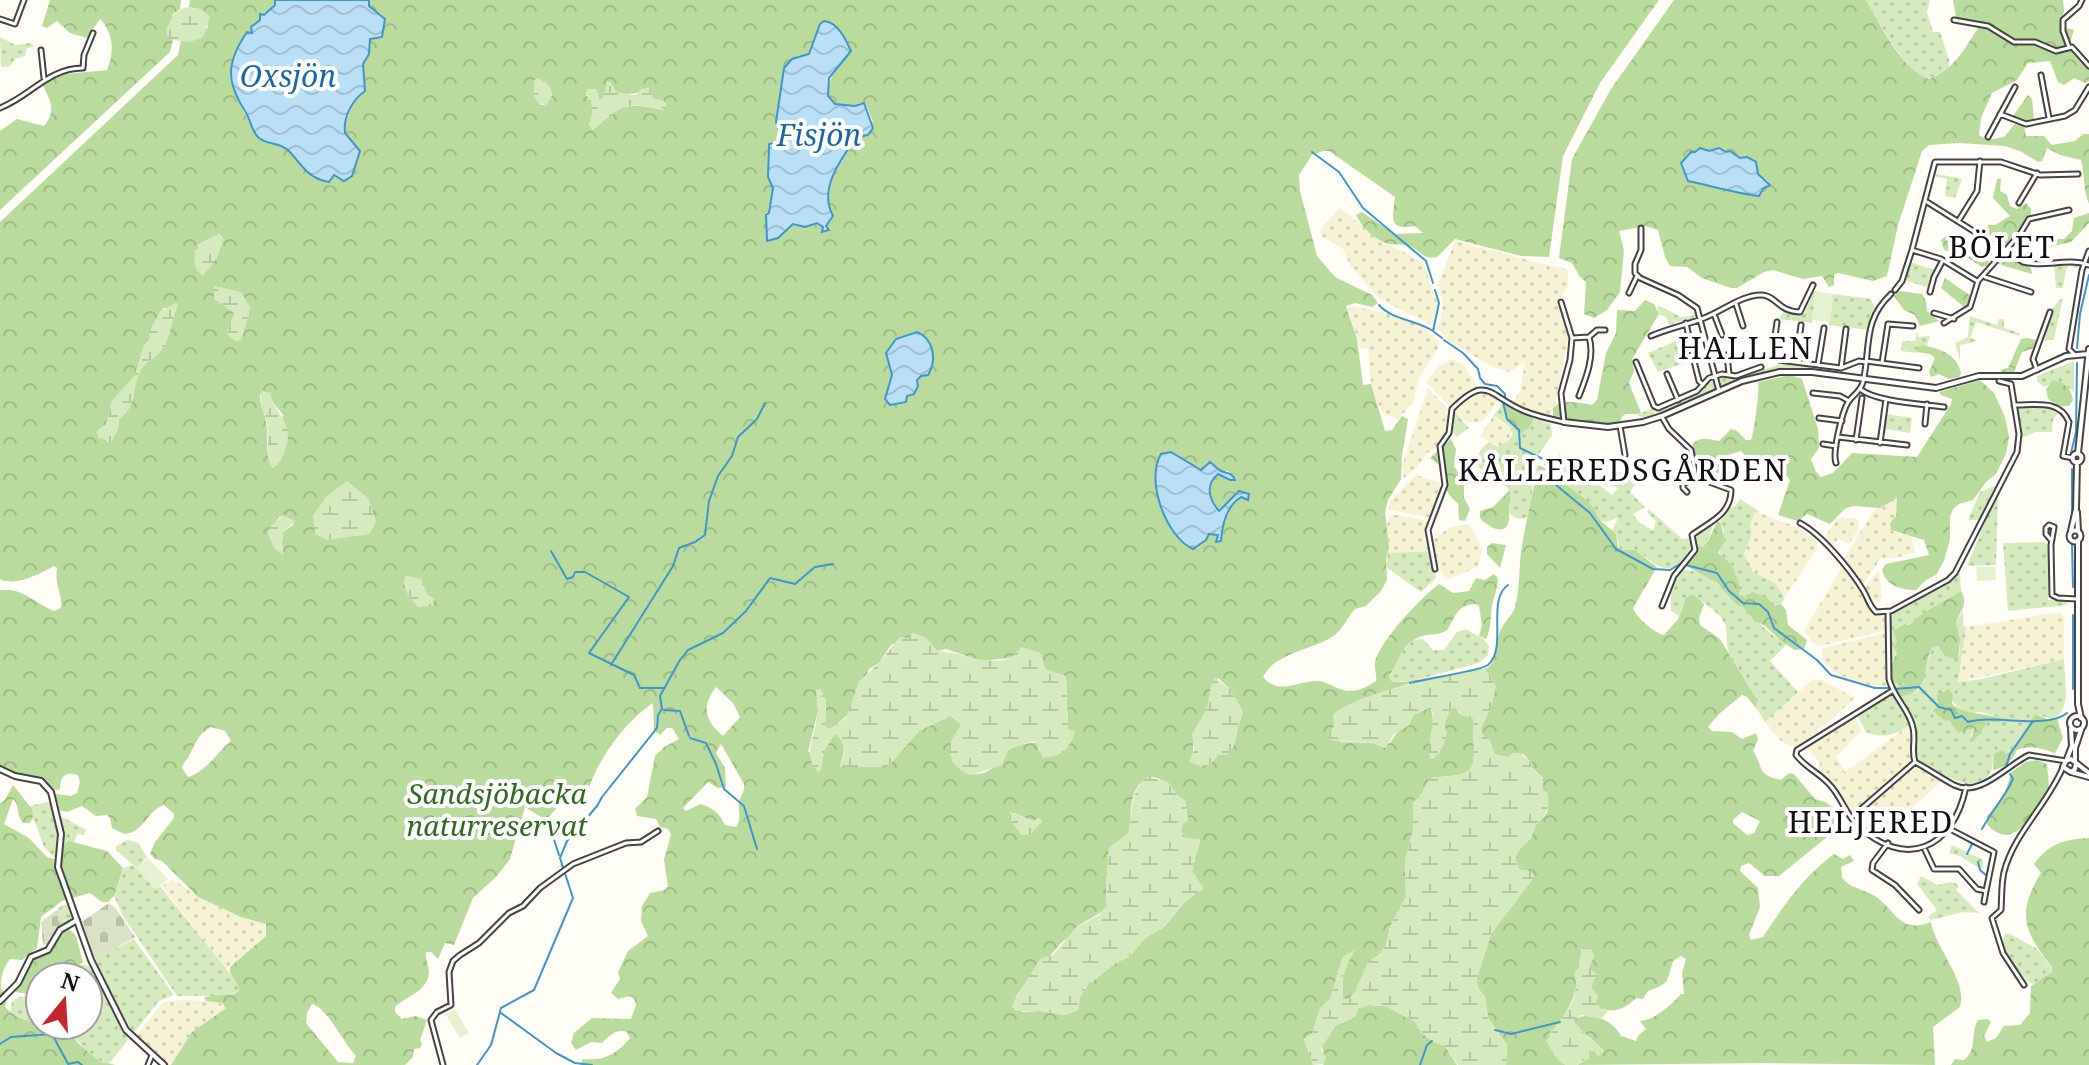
<svg xmlns="http://www.w3.org/2000/svg" width="2089" height="1065" font-family="'Noto Serif',serif">
	<defs>
		<pattern id="farmland-dots" width="8" height="8" patternUnits="userSpaceOnUse" patternTransform="scale(2)"><rect width="8" height="8" fill="#f6f3d4"/><path d="M2 2h.1M6 6h.1" fill="none" stroke="#d2cfb5" stroke-width="1.8" stroke-linecap="round"/></pattern>
		<pattern id="green-dots" width="8" height="8" patternUnits="userSpaceOnUse" patternTransform="scale(2)"><rect width="8" height="8" fill="#d5ebbd"/><path d="M2 2h.1M6 6h.1" fill="none" stroke="#b6c8a1" stroke-width="1.8" stroke-linecap="round"/></pattern>
		<pattern id="forest-crowns" width="20" height="18" patternUnits="userSpaceOnUse" patternTransform="scale(2)"><rect width="20" height="18" fill="#b9dc9c"/><path d="M2 6a3 3 0 1 1 6 0M12 15a3 3 0 1 1 6 0" fill="none" stroke="#9ebc85"/></pattern>
		<pattern id="wetland-marsh" width="20" height="14" patternUnits="userSpaceOnUse" patternTransform="scale(2)"><rect width="20" height="14" fill="#d5ebbd"/><path d="M1 5h8M5 5V1M11 12h8M15 12V8" fill="none" stroke="#b6c8a1"/></pattern>
		<pattern id="cemetery-stones" width="16" height="16" patternUnits="userSpaceOnUse" patternTransform="scale(2)"><rect width="16" height="16" fill="#d9e3c4"/><path d="M2 7V4a2 2 0 0 1 4 0v3zM10 15v-3a2 2 0 0 1 4 0v3z" fill="#b9c2a7"/></pattern>
		<pattern id="water-waves" width="16" height="10" patternUnits="userSpaceOnUse" patternTransform="scale(2)"><rect width="16" height="10" fill="#b9e0f7"/><path d="M0 5q4-4 8 0t8 0" fill="none" stroke="#9ebfd3"/></pattern>
	</defs>
	<rect width="100%" height="100%" fill="#fffdf5"/>
	<path fill="url(#farmland-dots)" d="M1340 208 1378 239 1423 262 1438 304 1432 325 1381 300 1351 267 1343 249 1323 237 1320 232 1324 225Z
		M1455 241 1568 270V287L1559 300 1569 334 1555 405 1549 416 1530 413 1512 403 1520 392 1525 362 1509 372 1491 366 1449 341 1439 330 1443 303 1438 285Z
		M1353 306 1388 314 1416 324 1427 330 1439 342 1438 348 1419 378 1414 400 1399 419 1385 415 1376 401 1371 384 1368 349 1360 348 1348 309Z
		M1452 359 1464 365 1478 387 1452 409 1426 382 1439 366Z
		M1428 388 1450 412 1448 431 1440 444 1426 454 1415 470 1404 478 1402 466Z
		M1479 393H1488L1500 399 1482 422H1466L1454 411Z
		M1494 415 1512 431 1508 441 1498 447 1480 436Z
		M1416 475 1442 483V491L1432 518 1389 510 1390 501Z
		M1894 498 1898 499 1893 532 1911 536 1915 552 1896 558H1881L1862 586 1842 562 1874 510Z
		M1757 512 1799 528 1817 542V548L1785 598 1775 583 1753 572 1744 554 1752 534 1750 525 1754 513Z
		M1391 514 1429 521 1427 535 1431 551 1388 553 1387 524Z
		M1838 518H1855L1859 522V528L1849 544 1838 539 1830 549 1823 540Z
		M1461 525H1468L1474 532 1482 549 1478 567 1446 580 1439 568 1433 540 1450 527Z
		M1842 567 1860 588 1872 611 1886 617 1887 630 1820 646 1813 643 1804 631Z
		M1879 570 1882 597 1877 601 1871 600 1865 587Z
		M2061 612 2064 618V659L1958 682 1966 627Z
		M1886 633 1889 687 1865 684 1836 674 1822 660V648Z
		M1813 679 1822 680 1855 698 1801 745 1791 746 1781 741 1765 722Z
		M1855 717 1861 731 1836 757 1845 771 1834 780 1911 724 1913 732 1910 753 1913 762 1851 816 1837 790 1818 771 1820 763 1807 748Z
		M1914 767H1921L1944 779 1879 838 1855 819Z
		M172 879 209 903 258 922H265L266 936 226 969 162 886Z
		M189 1000 217 1002 225 1005 226 1008 192 1032 171 1065H167L137 1035 162 1003 166 1001Z"/>
	<path fill="url(#green-dots)" fill-rule="evenodd" d="M1866 0H1930L1927 12 1933 32H1940L1949 60V67C1943 72 1936 79 1927 78 1908 77 1876 16 1866 0Z
		M0 37 15 45 31 43 35 47 27 48 25 56 15 59 10 66 1 67Z
		M1933 173 1962 179 1955 198 1945 196 1947 179 1933 176Z
		M1938 259 1941 261 1930 288 1904 280 1910 262 1935 270Z
		M2075 264 2079 268 2069 266 2066 270 2063 288H2056L2054 266Z
		M1814 291H1816L1812 323 1779 319 1784 311 1804 314Z
		M1833 294 1871 299 1875 309 1868 330 1829 325Z
		M2063 298 2054 339 2045 341C2043 328 2051 304 2063 298Z
		M1660 306 1681 317 1692 316 1697 309 1700 317 1698 320 1675 322 1671 327 1666 317 1659 314 1657 307Z
		M1970 316 1997 325 1999 319H2004V328L2020 333 2019 336 1976 322 1970 338 1976 340 1975 342 1960 345V360L1955 343 1968 337Z
		M1917 332 1919 337 1930 336 1927 346 1921 345 1916 353 1901 351 1902 341H1915Z
		M1676 341 1681 364 1658 372 1648 353Z
		M2074 361V392L2057 380 2044 387 2037 381V376Z
		M1784 364 1850 373 1776 372 1720 387 1718 379 1720 376C1726 376 1733 378 1740 377 1756 374 1768 366 1784 364Z
		M1709 381 1714 382 1716 391C1698 399 1653 426 1637 415L1653 408 1655 414 1699 394Z
		M1503 403 1510 421 1520 432 1529 428 1534 419 1551 424 1552 435 1536 458 1537 477 1532 489 1533 498 1529 516C1522 521 1513 519 1509 512 1517 471 1489 490 1477 463 1477 454 1481 448 1489 442L1498 447 1508 441 1513 434 1508 426 1494 415Z
		M2049 406 2059 411 2053 420 2052 432H2035L2022 438 2017 408Z
		M1454 411 1469 428 1456 437 1453 432Z
		M1887 414 1912 418 1910 433 1885 429Z
		M1559 453 1612 495 1618 488 1608 484 1616 472 1635 471 1641 475 1630 492 1645 507 1633 514 1639 522 1653 531 1656 521 1647 512 1649 509 1682 539 1690 538 1713 523C1711 539 1703 549 1689 557 1681 562 1677 569 1667 568 1655 567 1649 558 1639 553 1634 550 1626 550 1620 549L1616 534 1612 531 1618 518 1606 522 1600 520C1587 502 1562 487 1555 470Z
		M1997 485 1980 520H1968L1980 492Z
		M1996 496 1998 499 1996 565 1967 566Z
		M1740 499 1760 512 1754 513 1750 525 1752 534 1744 554 1753 572 1775 583 1785 598 1781 604 1773 606 1742 598 1731 564 1719 556 1724 531 1720 522 1730 507H1734Z
		M2045 542 2051 548V594L2047 600 2068 601 2067 605 2008 611 2003 543Z
		M1431 551 1436 578 1421 592 1386 567 1388 553Z
		M1682 570C1718 567 1755 629 1787 644L1770 661 1798 692 1765 722 1757 709 1756 698 1730 655 1727 646 1726 626 1720 616 1702 601 1682 606 1679 616 1671 611V588Z
		M1960 573 1961 591C1944 602 1914 624 1897 628V641L1893 647 1897 653 1890 664 1889 623 1893 613 1951 582Z
		M1963 611V626L1966 627 1958 682 1982 679 2064 659C2064 677 2073 712 2052 719L2035 714 2011 751 2006 754 1994 752C1993 811 1942 773 1916 760L1915 726 1891 683H1905L1903 685 1912 694 1919 690 1932 648 1938 646 1945 656H1959L1960 639 1956 623ZM1951 700 1966 714 1981 712 1998 717 1994 722H1988L1973 741 1971 735 1974 728 1949 719 1945 721 1935 708Z
		M1466 629 1483 639 1489 646 1488 655 1479 663 1412 681 1392 682 1389 676 1400 653 1413 640 1423 639 1433 650H1444L1457 632Z
		M1892 693 1911 724C1896 735 1884 739 1866 732L1857 715Z
		M48 802C63 817 59 840 56 859L44 847 29 806Z
		M62 817 86 830 84 835 77 834 74 843 69 841 60 861Z
		M128 840 138 843 147 857 137 869 155 889 160 886 239 985V991L224 996H177L123 916 114 896 123 868 132 865 137 868 116 850V846Z
		M1952 845 1983 860 1982 870 1960 856 1949 853Z
		M1921 876 1938 885C1946 884 1952 879 1959 886L1956 890 1979 913 1963 912 1931 920 1928 917 1937 910 1917 884Z
		M62 905H69L74 917 62 925 58 921V909Z
		M2008 933 2036 948 2052 968 2051 975 2033 984 2028 982C2014 963 1999 956 2004 935Z
		M134 939 174 995 159 1001 133 1034 92 957 111 951Z
		M80 965 92 966 127 1036 128 1040 108 1065C93 1061 75 1038 65 1025H88V977H67Z
		M31 996 40 998V1024L10 1013 12 1002 19 997Z"/>
	<path fill="url(#forest-crowns)" fill-rule="evenodd" d="M50 0H181L180 9 173 14 168 38 173 40 170 52 0 210V131L17 119 44 126C57 110 50 101 43 85L57 75 107 70C115 53 113 32 100 19L87 38 70 33 57 21 47 28 42 26Z
		M190 0H275V4L257 23 252 33 240 42 230 78 241 107 260 139 287 148 313 178 329 182 334 174 344 181C354 174 358 164 360 151L343 130 353 104 365 91 363 64 369 54 370 39 375 38 382 15 368 6 369 0H1659L1600 83 1563 156 1549 257 1521 256 1455 239 1437 257C1422 260 1421 250 1409 246 1403 244 1395 245 1389 244 1375 240 1362 228 1356 215L1362 212 1394 234 1423 233 1415 226C1387 231 1393 217 1395 197L1329 151H1323L1312 155 1299 175 1300 191 1317 256 1335 277 1372 295 1378 303 1372 307 1355 303 1346 306 1357 339 1363 385 1371 384 1385 431 1392 430 1402 416 1408 419 1402 455 1401 479 1388 500 1385 512 1389 548 1386 559 1387 580 1381 591 1366 606 1355 609C1347 618 1344 627 1335 635 1314 650 1275 652 1263 677 1279 696 1297 681 1317 681 1324 681 1328 684 1335 687 1351 695 1362 690 1376 681 1377 674 1374 669 1375 662 1379 642 1422 596 1439 584L1453 593 1469 591 1476 578 1485 580 1494 574 1498 578C1498 588 1494 596 1492 605 1490 618 1492 627 1486 639L1479 636 1482 625 1479 606 1476 604C1456 605 1456 617 1447 630 1439 636 1431 633 1422 636 1402 642 1399 661 1389 676L1392 682H1403L1488 668C1498 658 1495 646 1499 634 1502 623 1512 617 1515 607 1520 588 1519 570 1521 551 1526 521 1533 494 1538 465L1545 468 1591 504 1600 520 1616 534 1618 547 1624 550H1635L1657 567 1633 608C1636 617 1654 633 1664 635L1678 619 1686 598 1693 594 1704 604 1699 618 1700 625 1720 639 1756 698 1757 709 1747 697 1742 695 1719 714 1708 727 1712 731 1732 732 1742 739 1756 733 1758 739 1753 751C1764 767 1756 775 1781 780L1789 773 1794 774 1815 799 1825 802 1835 809 1837 822 1832 833 1779 876H1765L1749 863 1741 866 1740 871 1758 888 1760 907 1749 935 1751 940 1763 937C1784 905 1803 877 1834 854L1843 859 1850 855 1854 861 1841 867 1842 878C1851 888 1860 888 1871 894 1894 905 1898 936 1931 922 1935 948 1968 981 1960 1007L1933 1027 1935 1065 1765 1063 1577 1065 1589 1058 1588 1051H1604C1596 1042 1577 1028 1573 1020 1590 1010 1613 1020 1621 1036L1636 1041 1638 1036 1646 1029 1640 1021C1655 1020 1671 1005 1681 994H1684L1682 973 1686 959 1681 956 1673 961C1666 982 1671 983 1648 991L1643 999 1636 998C1626 1008 1616 1013 1601 1009L1596 1003 1597 996 1591 987 1594 979 1580 957C1580 987 1571 1011 1550 1033 1552 1048 1553 1057 1566 1065H1506L1507 1045 1488 1018 1485 997 1478 988 1476 981 1491 934 1534 877 1531 871 1520 870C1510 855 1520 849 1530 839 1532 837 1533 831 1535 827 1537 822 1544 818 1547 813 1549 808 1547 800 1548 794L1542 790 1543 778 1531 767 1532 763 1523 754 1507 757 1494 754 1490 741 1481 734V728L1496 686C1482 683 1467 677 1453 676 1433 674 1345 701 1334 715L1340 742 1390 743 1398 731 1409 725 1413 715 1431 707 1438 755C1443 744 1449 736 1444 725L1450 709 1455 707 1460 714 1474 719C1470 736 1479 754 1470 770L1459 775 1430 778 1419 798 1413 802V831L1405 861 1406 897 1390 927 1386 945 1379 955 1369 961 1355 992 1348 1000 1343 998C1341 984 1344 966 1352 955L1343 957 1330 999 1320 1009 1312 1034 1304 1039 1313 1065H580L583 1059C603 1061 616 1055 630 1038L627 1032C616 1028 609 1036 602 1043L591 1042 576 1050 571 1043 574 1033 592 1018 631 1019 636 1005 634 998 629 996 618 999 611 993 620 979 618 972 628 951 648 936 641 921 642 906 650 893 665 890 668 886 664 860 671 834 668 829 660 827 656 819 637 816 635 809 647 797 655 756 664 747 679 739 672 728H667L660 735 654 730 653 703C627 720 601 755 590 785 587 791 587 797 585 803L562 802 546 820 525 807 510 859 497 876 473 898 454 945 445 943 438 959 431 952H426C425 959 429 965 429 973 427 992 406 996 395 1007V1012L402 1019 416 1016 427 1020 420 1040 422 1044 420 1048 414 1049 413 1057 405 1065H171L192 1032 226 1008 222 1003 206 1001 204 997 233 994 239 991C240 981 228 977 230 967L266 936V924L241 917 198 897 162 861 155 859 150 854 155 842 174 818V814L164 805C147 810 144 833 124 834L112 828 110 818 107 815 96 816 82 806 67 812 60 810 55 796 57 794 71 796 77 793 80 782 78 775C65 771 60 776 60 789L56 790 40 778 10 772 0 766V590C22 587 35 603 54 611L61 608C63 595 54 584 57 568L54 566C39 574 16 587 0 579V222L178 55 181 40C192 46 201 35 208 27L203 10 189 7ZM823 24C872 53 827 58 828 96L835 104 855 106 860 103 867 107 873 122 864 136 856 137 830 182 828 189 831 221 826 226 828 230 817 223 802 226 793 224 778 238 766 215 769 213 773 188C767 176 768 154 772 142H778L782 138 777 111 784 68 798 57 809 54ZM538 78 549 86 552 95 545 105H541L534 95V81ZM610 82 617 93C630 95 637 94 648 88L653 99 660 101 664 110C626 102 621 103 593 130L589 125 593 117V103L586 95 596 89 599 99H603ZM164 308H177C170 321 171 336 161 350 155 359 144 362 139 373 131 392 138 404 119 419L118 429 110 443 103 438 112 401 135 376 144 346 150 339 160 312ZM927 340C936 350 934 365 928 375L921 376 917 380 918 386 914 394 907 396 906 402H895L886 396 892 376 886 352 892 344ZM260 394 272 401 283 415 273 468C264 454 269 437 266 421 264 411 259 404 260 394ZM1186 462 1201 471 1206 464H1213L1219 471H1228L1234 476 1230 480 1218 474 1211 480 1208 493 1219 511 1230 499 1249 494 1248 499 1241 497 1234 502 1218 535 1209 534 1206 541 1197 548C1168 541 1154 499 1157 471ZM280 516 294 524 283 532V555L274 547 268 532ZM406 576 426 591 428 596 433 598 418 606C410 597 401 588 406 576ZM913 633 926 638 937 651 946 649 981 661 1009 658 1029 650 1040 653 1045 669 1066 677 1068 729 1074 732 1040 752 1037 743C1031 742 1012 746 1007 751 1003 755 1000 761 995 766 981 779 962 776 952 760L961 724 950 716 919 731 888 766 840 767C844 751 848 745 835 733L824 751 808 752 817 715 826 699 825 727 830 730 850 713 869 669 879 663 891 645 907 639ZM1218 678 1229 688 1243 712 1237 728 1220 755 1193 754V734L1207 709ZM716 687 733 703 740 717 723 736C705 721 701 706 716 687ZM211 727 225 731 231 741C215 754 206 772 188 777L182 768C183 763 187 760 189 756 196 743 197 735 211 727ZM721 744 744 784C745 792 741 794 739 802 738 812 742 818 736 827L725 825C719 813 714 808 700 804L686 811 683 808 708 782 718 788 726 787 725 768 716 753ZM1153 777C1170 781 1171 792 1185 801L1188 820 1183 823 1181 831 1186 838 1200 840 1192 871 1198 891 1184 903 1164 927 1145 938 1130 956 1114 964 1087 986 1080 997 1078 1010 1065 1015 1040 1011 1022 1012 1016 997 1019 992 1062 942C1070 938 1071 932 1077 927 1087 919 1099 916 1107 906L1106 886 1109 848 1129 833C1132 814 1127 782 1153 777ZM1742 812 1760 821 1754 833 1747 835 1733 823V820ZM1014 813 1033 821 1040 818 1032 833 1022 835 1008 817ZM312 1004C327 1007 343 1043 356 1056L353 1063 338 1062 306 1023 307 1013Z
		M1674 0H1866C1880 23 1902 71 1929 79 1952 72 1966 47 1978 28L1956 17 1953 0H2063L2064 11 2060 26 2074 30 2069 46 2089 68V81L2085 83 2074 78 2064 85 2058 82 2050 61 2028 63 2017 80 1992 93 1981 118 1979 135 1987 140 2004 137 2015 124 2024 126 2026 136H2044L2052 145 2075 141 2083 134H2089V204C2083 191 2085 174 2081 160L2060 155 2047 148 2042 161 2038 162 2020 151 2005 146 1959 143 1929 145 1922 151 1898 225 1887 276 1873 281 1838 273 1834 275V285L1829 287 1822 276 1803 279 1773 270 1764 272 1737 288H1731L1702 278 1687 267 1670 266 1665 257 1658 230 1646 226 1619 231 1624 250 1620 292 1607 310 1594 318 1584 314 1586 282 1580 277 1572 263 1559 258 1572 159 1611 89ZM1716 150 1756 162 1758 174 1769 182 1759 196C1735 192 1712 187 1688 181L1681 163 1690 152Z
		M2028 95 2032 99 2034 119 2023 122 2013 116Z
		M1997 179H2001L2000 191 2007 195 2010 206 2017 209 2026 203 2031 209C2032 224 2019 236 2007 245L1982 235 1989 225H1995L2010 216 1993 198Z
		M2089 213V223L2071 242 2045 248 2035 241 2037 238 2064 239 2072 231 2074 218Z
		M1947 235C1963 239 1984 249 1990 265L1982 267 1963 255 1944 250 1941 240Z
		M2005 255 2031 268 2032 274 2001 265 2000 257Z
		M1945 278 1971 296 1968 306 1964 307 1941 288Z
		M1900 291 1922 294 1926 301 1927 311 1939 321 1920 326 1915 315 1904 310 1894 296Z
		M1645 300 1654 304 1659 314 1632 359 1634 371 1629 383 1641 413C1631 417 1622 408 1620 424H1591L1553 418V408C1562 398 1579 403 1592 405L1597 400 1606 353 1616 333 1617 310 1635 311Z
		M2027 338 2036 340 2034 348 2022 352 2014 372 2001 373V370L2008 368 2021 339Z
		M1921 345C1939 348 1958 354 1961 374L1959 377 1949 379 1939 374 1931 377 1929 372 1935 358 1930 354 1917 352 1916 348Z
		M1790 375 1802 379 1818 429 1819 448 1811 459 1816 472 1821 477 1833 473 1852 453 1917 457 1951 404 1952 399 1941 395 1939 392 1980 380 1994 393 2005 417 2009 437 2006 454 1996 474 1986 482 1973 500 1959 504 1953 509 1950 517V539L1944 561 1936 575 1926 580 1916 590C1900 590 1885 585 1882 569L1886 564 1929 555 1924 540 1891 530 1890 523 1896 516 1897 498 1880 508 1854 506 1846 508 1830 524 1807 514 1798 521 1778 515 1790 480 1782 470 1754 465 1741 451 1728 455 1726 460 1730 469 1726 472 1717 473 1707 466 1697 465 1692 444C1702 436 1708 439 1719 441L1731 429 1737 431 1746 440H1751C1754 434 1760 388 1758 382Z
		M2053 380C2064 381 2072 390 2073 400L2069 406H2060L2048 399 2046 389Z
		M1504 404 1534 419 1529 428 1521 433C1510 427 1505 415 1504 404Z
		M1451 439 1456 449 1454 466 1464 481V498L1470 509 1465 521 1459 520 1458 504C1443 489 1444 487 1442 467L1430 458Z
		M1509 491C1512 498 1510 502 1509 510 1509 515 1510 520 1508 524 1502 537 1485 524 1480 518V511L1493 507Z
		M1717 522H1720L1725 540 1718 553 1731 564 1739 583 1740 595 1746 598 1752 592 1768 598 1773 606 1781 604 1786 610 1788 625 1807 640 1804 649 1795 650 1781 641 1765 626 1754 620 1743 607 1737 605 1717 583 1688 567 1689 561 1708 541Z
		M1492 543 1506 545 1500 568 1487 554V547Z
		M1961 591C1969 604 1960 611 1956 623L1960 639 1958 660 1945 656 1938 646 1932 648C1922 666 1930 695 1900 696L1895 690 1905 683H1891C1889 669 1891 664 1897 653L1893 647 1897 641 1893 631 1905 624 1909 625C1919 614 1947 600 1961 591Z
		M1949 689 1953 695 1952 704C1966 715 1983 713 2001 718L1999 722H1988L1974 741 1971 740 1974 728 1958 733 1949 720 1945 721 1933 711 1938 704 1937 695Z
		M2035 714 2047 719 2057 718 2063 738 2055 753C2041 749 2031 744 2017 750 2011 761 2007 767 1993 770L1994 753 2003 750 2006 754 2011 751Z
		M2037 760 2047 764 2049 787C2036 808 2015 856 1987 824V816L2005 794 2011 772 2026 762Z
		M13 785 32 809 33 818 30 823H23C16 816 20 805 13 799L4 824 29 838 47 857 60 861 63 845 69 841 107 851 123 868 114 896 108 902H102L90 893 62 901 41 917 37 948 22 960 10 959C3 968 0 979 1 990L8 992 5 1007C17 1022 48 1025 65 1025L78 1043 100 1062 116 1065H0V803L5 800Z
		M2089 838V1065H1951L1955 1059 1964 1060C1978 1049 1970 1033 1978 1020L1988 1019 1991 1022 1984 1036 1987 1042 1996 1038 2004 1026 2020 1025 2030 1013 2031 986 2052 972V967C2024 932 2016 913 2041 873L2034 864C2048 844 2065 839 2089 838Z
		M63 930 69 929 76 936 83 962 66 977H40V996L16 992 15 990 31 959 51 949Z
		M1368 1005 1386 1006 1415 1022 1432 1041 1445 1046 1457 1065H1323L1325 1060 1322 1046 1336 1025 1351 1019 1359 1008Z"/>
	<path fill="url(#wetland-marsh)" d="M189 7 203 10 210 17 203 38 188 42 168 39 166 29C172 18 174 9 189 7Z
		M538 78 548 84C552 92 554 100 545 105L538 103 534 95V81Z
		M607 82H610L617 93 636 95 641 89 649 88 653 99 663 100 667 104 664 110C622 101 625 104 593 130L589 125C594 110 593 106 586 93L587 89H596L599 99H603Z
		M219 233 224 239 217 258 203 276C191 267 194 258 197 245Z
		M214 286 241 292 251 309 241 340 235 341 227 334 234 313 214 299Z
		M175 303 178 304C171 320 172 337 160 352 153 360 143 363 139 374 131 394 138 404 119 419L118 429 110 443 103 438 99 439 96 431 106 424 112 401 135 375 142 350 150 339 149 332 160 312Z
		M262 391 270 393C277 419 296 422 284 453 281 460 279 464 273 468 265 455 269 438 267 423 265 411 257 404 262 391Z
		M347 481 368 498 376 521 370 534 328 540 315 534 313 515 327 496Z
		M283 515 295 521 283 532V555L274 547 268 535 270 527Z
		M406 576 421 579 428 596 434 599 433 606 418 607C410 597 401 589 406 576Z
		M913 633 926 638 937 651C959 650 1004 676 1021 647L1040 653 1045 669 1066 676 1068 729 1075 732C1069 750 1062 756 1043 758L1037 743 1033 741 1009 749 1002 765 971 775C957 771 946 758 951 742 953 735 959 730 961 724L950 716 919 731 888 767H840C845 752 848 744 835 734L824 751 821 771 818 772C803 756 813 742 816 723 818 712 817 701 816 690L821 689 826 700 825 726 830 729 846 718 859 681 879 663 900 637 907 638Z
		M1485 669 1496 686 1491 708 1481 728 1482 734 1490 741 1495 754 1507 757 1517 751 1532 763 1531 767 1543 779 1542 789 1548 794C1548 800 1549 807 1546 812 1544 818 1538 822 1535 827 1533 831 1533 836 1530 839 1520 849 1510 855 1520 870L1531 871 1534 877 1491 934 1476 981 1478 988 1485 997 1488 1018 1507 1045 1506 1065H1458L1445 1046 1432 1041 1421 1033 1415 1022 1386 1006 1368 1005 1359 1008 1355 1017 1336 1025 1322 1046 1321 1050 1326 1056 1324 1064 1313 1065 1304 1039 1312 1034 1320 1008 1330 999 1343 957 1355 950C1346 965 1340 980 1343 998L1348 1000 1355 992 1369 960 1379 955 1386 945 1390 927 1406 897 1405 861 1413 831V802L1419 798 1430 778 1459 775 1470 770C1479 754 1470 736 1474 719L1463 716 1455 707 1450 710 1444 724C1449 738 1443 749 1433 759L1430 758C1426 740 1437 725 1431 707L1413 715 1409 725 1393 735 1386 748C1379 747 1375 743 1368 742 1354 741 1341 743 1328 739L1329 732 1334 726 1333 715C1352 694 1454 673 1485 669Z
		M1215 678 1229 688 1243 712C1235 726 1240 744 1227 755H1218L1211 764 1203 767 1189 762 1194 750 1192 734 1207 709 1211 685Z
		M1148 777 1168 782 1178 796 1185 800 1188 820 1183 823 1181 831 1186 838 1200 839 1192 871 1203 887V890L1195 893 1184 903 1164 927 1145 938 1130 956 1114 964 1087 986 1080 997 1078 1010 1065 1015 1040 1011H1016L1012 1006 1014 1001 1038 962 1042 958 1053 955 1076 928 1099 915 1107 906 1106 886 1109 848 1128 833C1134 811 1128 792 1148 777Z
		M1010 812 1033 821 1040 818 1042 822 1030 834 1022 835 1008 817Z
		M1581 947 1592 950 1594 957 1589 968 1599 976 1594 979 1591 987 1598 996 1596 1003 1601 1009 1608 1011 1601 1019 1581 1015 1573 1020C1577 1028 1596 1043 1604 1051L1598 1057 1595 1051H1589V1057L1577 1065H1566L1557 1059 1546 1041C1558 1018 1583 1003 1574 973L1580 967Z"/>
	<path fill="url(#cemetery-stones)" d="M109 903 116 909 135 937 111 951 92 957 80 923Z
		M58 909V921L62 925 52 943 43 945 41 922Z"/>
	<path fill="#e6f2cf" d="M1816 291 1833 294 1830 322 1813 320Z
		M1976 567H1995L1996 580 1977 581Z
		M148 858 168 879 155 889 137 869Z
		M455 1009 469 1033 460 1038 446 1015Z"/>
	<path fill="url(#water-waves)" stroke="#3f96cf" stroke-width="2" d="M275 0H369V6L385 19 382 37 370 39 369 54 363 64 365 91C352 100 343 118 345 133L360 151 352 176 344 181 334 175 329 182C306 178 302 164 288 150 279 142 268 145 259 138 251 131 251 120 245 111 226 81 226 63 247 32L252 33 251 27 260 20V14L264 15 275 5Z
		M824 21C838 22 846 40 851 51L829 78 828 96 835 104 855 106 864 103 873 128 868 135 856 137C841 161 818 187 833 216L826 226 829 230 822 232 823 227 817 223 805 227 793 224 778 238 767 241 766 215 769 213 773 188 768 177 769 148V144L778 142 782 138 776 122 784 68 792 59 809 54 820 24Z
		M1700 148 1709 151 1719 148 1726 152 1730 151 1740 158 1747 157 1756 162 1758 174 1770 185 1763 189 1759 196C1735 193 1712 186 1688 181L1681 163 1691 152H1695Z
		M917 332C934 339 937 360 928 375L921 376 917 380 918 386 914 394 907 396 906 402 890 405 885 399 892 375 886 353 896 339Z
		M1171 452 1201 470 1210 462C1213 464 1217 469 1221 471 1228 474 1232 472 1235 480H1230L1218 474C1205 485 1209 499 1219 511L1239 491 1249 494 1248 500 1241 497C1227 506 1222 525 1221 541L1216 542 1218 535 1209 534 1206 540 1193 549C1166 537 1145 480 1161 454Z"/>
	<g fill="none" stroke-linecap="round" stroke-linejoin="round">
		<path stroke="#3f96cf" stroke-width="2" d="M1312 152 1339 172 1363 208 1426 261 1433 283
			M1435 290 1439 303 1433 331 1442 338
			M1379 305C1392 320 1417 320 1433 331
			M1444 340 1463 353 1478 369 1480 378 1485 384 1497 386 1505 394V399
			M2077 348 2080 314 2089 275
			M1503 402 1507 419 1519 430 1520 448 1543 459 1556 485 1590 513 1616 549 1653 569 1670 570 1680 564
			M2071 453 2076 432 2077 363
			M2072 520V469
			M2072 543 2073 587
			M551 551 567 579 573 577 575 572H585L629 597 589 653 634 675 640 688H665
			M1686 565 1717 573 1729 591 1743 603 1759 604 1768 612 1774 628 1817 660 1831 675 1875 688H1889
			M2073 615V689
			M611 665 673 566 679 548 695 542 705 535 709 501 718 476 732 456 738 437 757 419 765 403
			M1410 683C1424 679 1480 671 1488 665 1508 648 1486 600 1508 585
			M1895 689 1919 687 1939 707 1951 710 1955 718 1962 716 1968 722C1996 714 2046 730 2067 713
			M664 710 680 711 689 736
			M690 738 706 743 716 764 724 789 744 806 757 849
			M2006 767 2010 754 2033 721
			M547 818 559 855
			M1982 829C1991 812 2005 797 2013 779L2010 774
			M1967 854 1972 844
			M1978 862 1980 870 1987 876V880
			M501 1013 556 1053 575 1063 592 1065
			M1495 1030 1511 1034 1560 1022
			M0 1044 11 1037 52 1034 68 1064 78 1062 82 1065
			M477 1065 491 1045 501 1008 534 990 573 898 560 858 567 841 597 806 602 797 657 728 658 715 662 709 660 696 680 660 688 650 723 633 746 611 770 578 795 584 815 567 833 564
			M1420 1065 1427 1045 1432 1041"/>
		<g stroke="#444" stroke-width="7">
			<path id="minor" d="M0 19 15 24 24 0
				M1954 20 1988 26 2014 42H2035L2056 51 2072 47 2089 66
				M2069 47 2063 31V20L2079 6 2082 0
				M41 50 44 78
				M2041 75 2049 118
				M0 108C31 96 48 68 83 68L84 55 93 33
				M2000 114 2026 124 2065 116 2075 110 2089 87
				M1988 137 2015 87
				M1927 202 2023 262C2045 268 2067 257 2089 265
				M2019 203 2037 173
				M1959 220 1977 191 1980 161
				M1641 228V250L1635 264V273L1640 278 1678 295 1697 308 1719 391
				M1912 250 1941 259 1977 281
				M1985 277 2031 292
				M1895 290 1902 281 1912 250 1935 162H2001L2040 175 2078 174
				M1930 292 1934 277 1943 260
				M1629 293 1637 276
				M1736 304 1743 326
				M1934 313 1954 319
				M1714 314 1722 335
				M1777 322 1773 351 1779 360 1841 368 1859 361 1866 362
				M1686 323 1693 356
				M1944 323 1970 307 1978 281 2020 234 2029 219 2069 210
				M1651 336C1669 328 1687 325 1704 318 1721 312 1743 294 1762 295 1777 296 1777 311 1800 312L1813 285
				M1572 338 1589 337 1597 330H1605
				M2074 354 2069 349 2082 270 2089 251
				M1727 355 1729 374
				M1694 361 1699 381 1703 385
				M1866 361 1919 368
				M1636 362 1654 406 1658 408 1697 391 1709 378 1722 374 1736 376 1761 367
				M1796 362 1801 325
				M1882 363 1888 324 1913 326
				M1818 365 1824 328
				M1841 368 1846 329
				M2037 370 2033 359 2050 312
				M1667 374 1678 400
				M1860 389C1876 402 1923 404 1944 407
				M1813 393 1840 396 1849 401
				M1579 396C1586 378 1595 356 1589 337
				M2014 405C2035 405 2060 399 2069 422L2063 456 2073 458
				M1662 417 1669 429 1691 450 1696 477 1731 490C1731 515 1709 522 1692 535L1695 550 1674 576 1662 606
				M1819 418 1842 421
				M1925 424 1927 404
				M1620 426 1625 455
				M1838 437 1907 445
				M1856 440 1862 398
				M1880 443 1886 399
				M1823 444 1836 446
				M1836 463C1832 452 1842 413 1848 402 1853 395 1861 391 1863 382 1871 348 1862 321 1891 294
				M1687 492 1683 488V484L1695 478
				M1800 523C1821 534 1850 569 1863 590 1868 598 1869 606 1876 612L1891 611 1948 580 1955 573 2017 452 2019 434 2011 384 1999 381
				M2054 527 2051 545 2052 595 2058 598 2077 599
				M2051 540 2046 534V528L2049 525 2054 527
				M1435 569 1428 530 1445 485 1440 446 1449 433 1452 409C1487 374 1488 395 1522 410 1535 416 1550 419 1564 422L1561 393 1570 360 1572 338 1561 302
				M1888 612 1889 679C1893 697 1910 710 1913 728 1916 740 1911 750 1915 762 1928 769 1941 778 1954 785 1980 798 2007 765 2029 755L2066 761
				M1892 691 1802 747 1797 750 1796 755C1805 767 1819 773 1829 784 1841 796 1845 813 1857 825 1905 870 1953 850 1966 787
				M1852 817 1915 762
				M1888 843 1873 863 1872 870 1895 885 1919 910
				M1925 850 1934 869H1959L1977 889 1986 891 1994 852 1948 828
				M1984 902 1986 891
				M2024 985 2003 953 1992 918 2001 910C2002 897 2001 885 2004 872 2014 833 2048 804 2063 767
				M148 1065 152 1055
				M443 1065 431 1020 437 1012 451 1005 449 972 453 961 460 955 479 943 509 913 523 906 540 888 573 864 626 843 641 842 658 831"/>
		</g>
		<g stroke="#444" stroke-width="8">
			<path id="tertiary" d="M1564 422 1608 427 1643 422 1662 416 1742 381 1780 372H1812L1936 388 1979 376H2022L2066 356 2088 354
				M2078 453 2089 349
				M2072.5 458a4.5 4.5 0 1 1 9 0a4.5 4.5 0 1 1-9 0Z
				M2077 512 2078 531
				M2069.5 536a5.5 5.5 0 1 1 11 0a5.5 5.5 0 1 1-11 0Z
				M2071 531 2076 509 2077 462
				M2078 540V704L2081 718
				M2070 723a7 7 0 1 1 14 0a7 7 0 1 1-14 0Z
				M2067 759 2072 746 2071 729
				M2075 762V748L2081 730
				M2076 764 2075 769 2071 772 2063 767 2066 761 2071 759 2089 773
				M0 769 15 776 41 781 51 792 61 834 58 867 91 960 126 1030 164 1065
				M2071 772 2089 777
				M0 1001 18 983 31 957 48 950 60 930 77 920"/>
		</g>
		<use href="#minor" stroke="#fff" stroke-width="3"/>
		<use href="#tertiary" stroke="#fff" stroke-width="4"/>
	</g>
	<g text-anchor="middle" dominant-baseline="central" stroke-width="8" stroke-linejoin="round" paint-order="stroke">
		<g font-size="28" font-style="italic" fill="#2f6b1f" stroke="#fff">
			<text x="497" y="793">Sandsjöbacka<tspan x="497" dy="32">naturreservat</tspan></text>
		</g>
		<g font-size="30" font-style="italic" fill="#1768a6" stroke="#fff">
			<text x="288" y="75">Oxsjön</text>
			<text x="819" y="134">Fisjön</text>
		</g>
		<g font-size="30" letter-spacing="2" fill="#111" stroke="#fff">
			<text x="2002" y="246">BÖLET</text>
			<text x="1746" y="347">HALLEN</text>
			<text x="1623" y="469">KÅLLEREDSGÅRDEN</text>
			<text x="1871" y="821">HELJERED</text>
		</g>
	</g>
	<g transform="translate(64 1001) rotate(18)"><circle r="38" fill="#ffffff" stroke="#a0a0a0" stroke-width="2"/>
	<path d="M0-6L14 30L0 20L-14 30Z" fill="#c4262e"/>
	<text y="-12" font-size="22" font-weight="bold" text-anchor="middle" fill="#111111">N</text>
	</g>
</svg>
